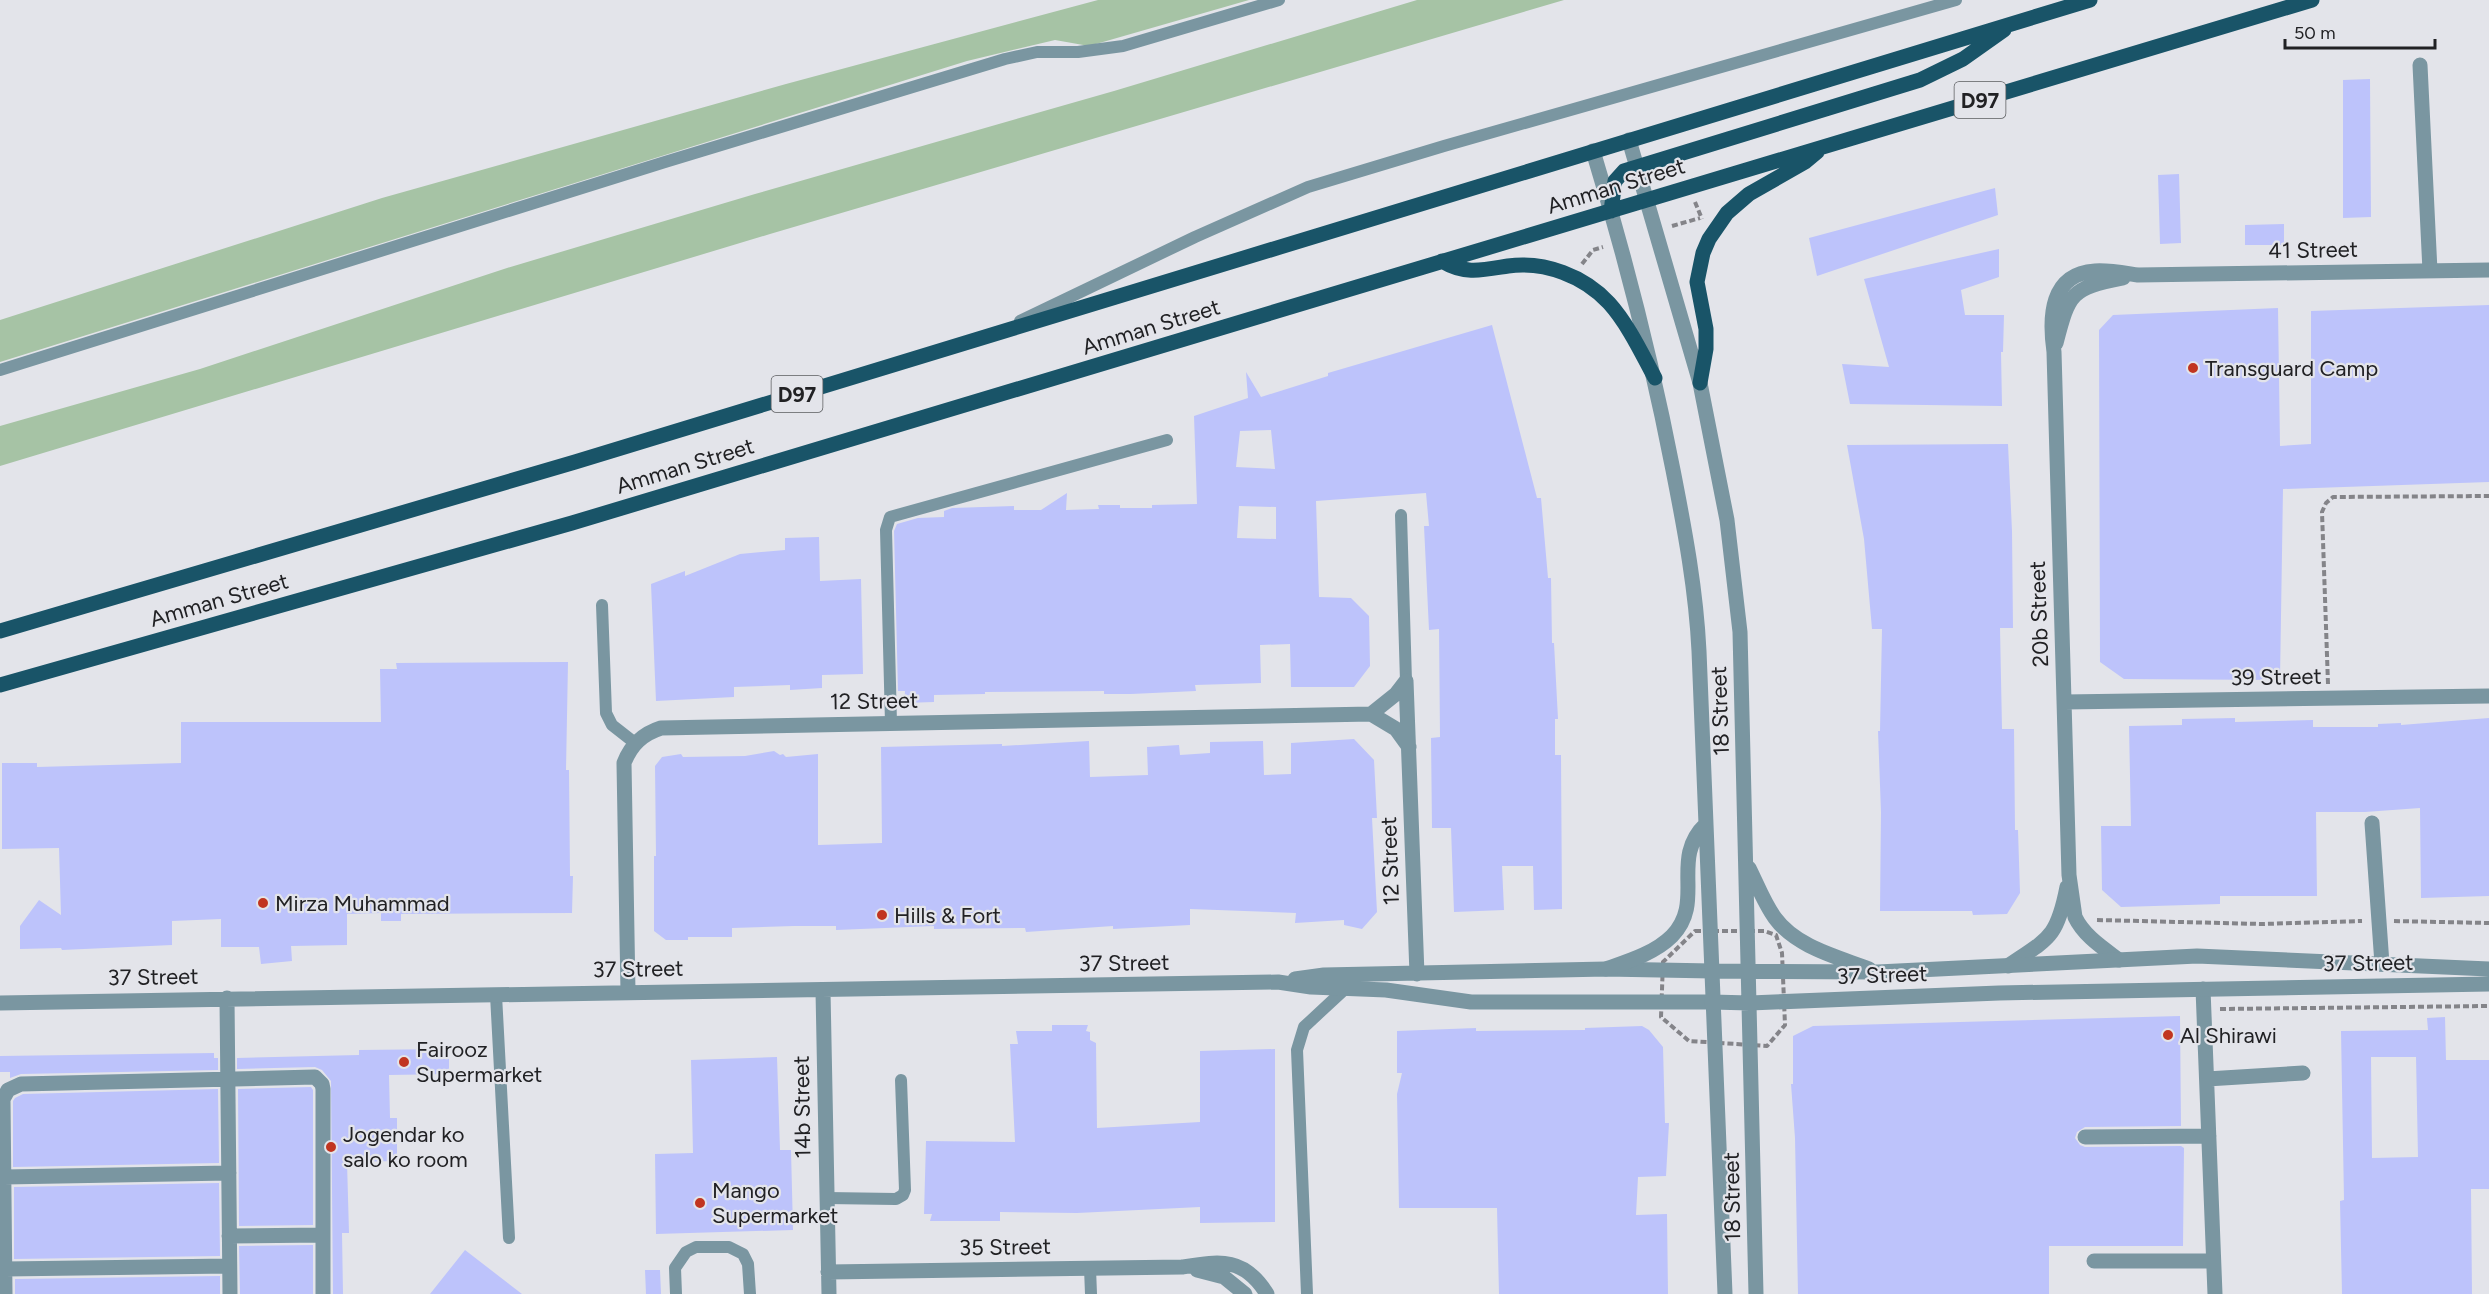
<svg xmlns="http://www.w3.org/2000/svg" width="2489" height="1294" font-family="Figtree,sans-serif">
	<rect width="100%" height="100%" fill="#e3e4ea"/>
	<path fill="#a6c3a5" d="M1098 0H1249L1089 46 1055 40 967 61 0 362V320L382 198 786 84Z
		M1417 0H1564L770 234 0 466V426L200 369 507 268 755 194 1114 91Z"/>
	<path fill="#bdc3fb" fill-rule="evenodd" d="M2370 79 2371 217 2343 218V80Z
		M2179 174 2181 243 2160 244 2158 175Z
		M1995 188 1998 215 1817 276 1809 238Z
		M2284 224V245H2245V225Z
		M1999 249V277L1961 290 1965 315H2004L2003 352H2001L2002 406 1850 404 1842 364 1889 367 1864 279Z
		M2489 305V482L2283 489 2280 680 2124 679 2100 662 2099 330 2113 315 2278 308 2280 446 2311 444V311Z
		M1492 325 1537 498H1541L1548 578H1551L1552 643H1554L1558 719H1555V755H1561L1562 909 1534 910 1533 866H1502L1504 910 1454 912 1451 828H1432L1431 738 1440 737 1439 629 1429 630 1424 526H1429L1426 493 1316 501 1319 597 1351 598 1369 616 1370 666 1354 687H1291L1290 644 1260 645 1261 683 1195 685 1196 691 1131 694H1104V691L985 692V694L934 695V702L904 703 905 691H898L894 531 897 524 918 518 944 517V511L952 508 1014 506V510H1041L1067 493 1066 510 1099 509 1098 505H1120V508H1152V505L1197 504 1194 416 1248 398 1246 372 1261 397 1328 376V373ZM1271 430 1275 469 1236 467 1240 431ZM1239 506 1276 507V539L1237 538Z
		M2008 444 2012 531 2013 628H2000L2002 729H2014L2015 830H2018L2020 893 2007 914 1973 915 1972 911H1880L1881 812 1878 731H1880L1882 629H1872L1864 539 1847 445Z
		M819 537 820 581 861 579 863 674 822 675V688L790 690V685L734 687V697L656 701 651 584 685 571V576L740 554 785 550V538Z
		M568 662 566 770H569L570 876H573L572 913 401 914V921H381V913L347 914V945L291 946 292 961 261 964 259 947H221V919L172 921V945L62 950 61 948 20 949V926L39 900 61 915 59 848 2 849V763H37V767L181 763V722H381L380 669H397L396 663Z
		M2235 718V722L2313 720V727H2378V724L2401 723V725L2489 718V896L2421 898 2420 808 2365 812H2316L2317 896H2220V904L2121 907 2102 890 2101 826H2131L2129 726 2182 725V719Z
		M1354 739 1374 760 1377 818H1372L1377 912 1362 929 1344 925V920L1295 923 1296 913 1190 909V925L1113 929V926L1026 932 1025 928 934 929V926L836 930V926H794L732 928V937H688V940H666L654 931V856H656L655 766 662 757 681 754 683 757 745 756 774 751 780 755 783 754 786 757 818 754V845L882 843 881 747 1002 744V746L1089 741 1090 777 1148 775 1147 747 1179 745 1180 755 1210 753V742L1263 741 1264 775 1291 774V743Z
		M2180 1016 2181 1126 2085 1127 2077 1132 2075 1138 2080 1145 2085 1147 2181 1146 2184 1148 2183 1246H2049V1294H1798L1795 1138 1791 1084H1793V1036L1813 1026Z
		M2445 1017 2446 1060H2489V1189H2471L2472 1294H2342L2340 1201 2344 1200 2341 1031 2428 1030 2427 1018ZM2371 1057H2416L2418 1157 2372 1158Z
		M1052 1025H1088L1086 1031 1090 1032V1040L1096 1043 1097 1128 1200 1122V1051L1275 1049V1222L1200 1223V1207L1077 1213 1000 1212V1221H930L932 1214H924L926 1141 1015 1142 1010 1044H1018L1016 1031H1052Z
		M1642 1026 1649 1030 1663 1047 1665 1123H1669L1666 1176 1638 1177 1636 1215 1667 1214 1668 1294H1499L1497 1208H1399L1397 1094 1402 1073H1397V1031L1476 1028V1031L1585 1030V1028Z
		M449 1049V1074L389 1075 390 1118H397V1161L347 1162 349 1233H342L343 1294H333L331 1081 322 1070 315 1067 237 1069V1058L359 1055V1050Z
		M214 1053V1058H218V1070L21 1074 10 1078V1072H0V1056Z
		M777 1057 780 1150H791L793 1230 656 1234 655 1154 693 1153 691 1060Z
		M311 1087 313 1090V1225L239 1226 238 1089Z
		M218 1089 219 1163 13 1167V1101L15 1098 23 1094Z
		M219 1183 220 1256 14 1259V1187Z
		M313 1245V1294H240L239 1246Z
		M465 1250 522 1294H430Z
		M645 1270H660L661 1294H646Z
		M220 1276V1294H15V1279Z"/>
	<g fill="none" stroke-linecap="round" stroke-linejoin="round">
		<path stroke="#848489" stroke-width="4" stroke-dasharray="6 3" stroke-linecap="butt" d="M1695 202 1702 219
			M1672 226 1700 218
			M1582 264 1593 250 1603 247
			M2328 684 2322 512 2326 503 2333 497 2489 496
			M2097 920 2262 924 2362 921
			M2394 921 2489 923
			M1695 931H1764L1776 935 1782 953 1785 1025 1767 1046 1689 1041 1661 1017 1663 962Z
			M2220 1009 2489 1006"/>
		<path stroke="#7a96a1" stroke-width="12" d="M1020 321 1195 237 1308 187 1444 146 1956 0
			M0 370 665 162 1005 59 1037 52H1078L1123 46 1279 0
			M1401 515 1406 681
			M602 605 606 713 612 725 635 743
			M891 723 886 530 890 517 1167 440
			M496 995 509 1238
			M827 1198 896 1199 903 1195 905 1190 901 1080
			M1090 1268 1091 1294
			M676 1294 675 1268 686 1252 696 1247H729L743 1254 748 1264 750 1294
			M1307 1294 1297 1050 1304 1027 1346 988"/>
		<path stroke="#7a96a1" stroke-width="15" d="M2420 65 2430 271
			M2056 343C2069 293 2071 288 2123 278
			M1406 681 1417 974
			M2064 702 2489 696
			M1371 714 1396 694 1406 681
			M2372 823 2382 964
			M2119 960C2103 948 2084 936 2075 917L2069 875 2054 352C2049 317 2050 274 2095 271 2109 270 2124 273 2138 275L2489 270
			M2008 966C2049 938 2057 938 2067 887
			M1295 979 1324 975 1606 969 1712 971
			M2203 989 2215 1294
			M823 991 829 1294
			M628 992 624 763C631 745 642 734 661 728L1371 714 1396 729 1409 747
			M227 998 230 1294
			M0 1003 1278 982 1311 987 1386 990 1471 1002H1712
			M2207 1079 2303 1073
			M2085 1137 2209 1136
			M4 1177 229 1173
			M229 1236 323 1235
			M2094 1261H2213
			M5 1269 229 1266
			M1197 1270 1224 1277 1245 1294
			M828 1272 1182 1267C1221 1261 1244 1257 1267 1294
			M5 1294 3 1099 8 1090 21 1084 315 1077 322 1084 323 1089V1294"/>
		<path stroke="#7a96a1" stroke-width="15" d="M1629 140 1700 383 1727 520 1740 632 1756 1294
			M1593 151C1625 256 1652 362 1673 470 1685 531 1696 590 1699 651L1725 1294
			M1749 868C1757 884 1764 903 1775 918 1796 947 1838 957 1869 969
			M1606 969C1629 961 1655 953 1672 936 1706 901 1669 859 1706 824
			M1712 971 1878 972 2197 956 2489 969
			M1712 1002 1750 1003 1999 993 2489 984"/>
		<path stroke="#195468" stroke-width="15" d="M1611 211 1615 181 1624 171 1920 80 1963 59 2004 30
			M1442 261C1465 275 1483 270 1508 266 1545 261 1584 276 1609 303 1628 324 1642 354 1655 378
			M1700 383 1706 349V329L1697 282 1703 253 1709 239 1727 213 1749 194 1805 162 1817 152
			M0 631 575 462 2090 0
			M0 685 572 523 2312 0"/>
	</g>
	<g fill="#c13520" stroke="#e3e4ea" stroke-width="2">
		<circle cx="2193" cy="368" r="6"/>
		<circle cx="263" cy="903" r="6"/>
		<circle cx="882" cy="915" r="6"/>
		<circle cx="2168" cy="1035" r="6"/>
		<circle cx="404" cy="1062" r="6"/>
		<circle cx="331" cy="1147" r="6"/>
		<circle cx="700" cy="1203" r="6"/>
	</g>
	<g text-anchor="middle" dominant-baseline="central" stroke-width="4.5" stroke-linejoin="round" paint-order="stroke">
		<g fill="#e3e4ea" stroke="#5b5c5f" stroke-width="1.5">
			<rect x="1954.5" y="82" width="51" height="36" rx="4.5"/>
			<rect x="771.5" y="376" width="51" height="36" rx="4.5"/>
		</g>
		<g font-size="21" font-weight="bold" fill="#212124">
			<text x="1980" y="100">D97</text>
			<text x="797" y="394">D97</text>
		</g>
		<g font-size="22" fill="#212124" stroke="#e3e4ea">
			<text transform="translate(1616 186) rotate(-17)">Amman Street</text>
			<text transform="translate(2313 250) rotate(-1)">41 Street</text>
			<text transform="translate(1151 327) rotate(-17)">Amman Street</text>
			<text transform="translate(685 466) rotate(-17)">Amman Street</text>
			<text transform="translate(219 600) rotate(-16)">Amman Street</text>
			<text transform="translate(2039 614) rotate(-92)">20b Street</text>
			<text transform="translate(2276 677) rotate(-1)">39 Street</text>
			<text transform="translate(874 701) rotate(-1)">12 Street</text>
			<text transform="translate(1720 711) rotate(-92)">18 Street</text>
			<text transform="translate(1390 861) rotate(-92)">12 Street</text>
			<text transform="translate(1124 963) rotate(-1)">37 Street</text>
			<text transform="translate(2368 963) rotate(-1)">37 Street</text>
			<text transform="translate(638 969) rotate(-1)">37 Street</text>
			<text transform="translate(1882 975) rotate(-2)">37 Street</text>
			<text transform="translate(153 977) rotate(-1)">37 Street</text>
			<text transform="translate(802 1107) rotate(-91)">14b Street</text>
			<text transform="translate(1732 1197) rotate(-91)">18 Street</text>
			<text transform="translate(1005 1247) rotate(-1)">35 Street</text>
		</g>
		<g font-size="22" fill="#212124" stroke="#e3e4ea" text-anchor="start">
			<text x="2205" y="368">Transguard Camp</text>
			<text x="275" y="903">Mirza Muhammad</text>
			<text x="894" y="915">Hills &amp; Fort</text>
			<text x="2180" y="1035">Al Shirawi</text>
			<text x="416" y="1049">Fairooz<tspan x="416" dy="25">Supermarket</tspan></text>
			<text x="343" y="1134">Jogendar ko<tspan x="343" dy="25">salo ko room</tspan></text>
			<text x="712" y="1190">Mango<tspan x="712" dy="25">Supermarket</tspan></text>
		</g>
	</g>
	<path d="M2285 39v9h150v-9" fill="none" stroke="#212124" stroke-width="3"/>
	<text x="2294" y="39" font-size="18" fill="#212124" stroke="#e3e4ea" stroke-width="4.5" paint-order="stroke">50 m</text>
</svg>
